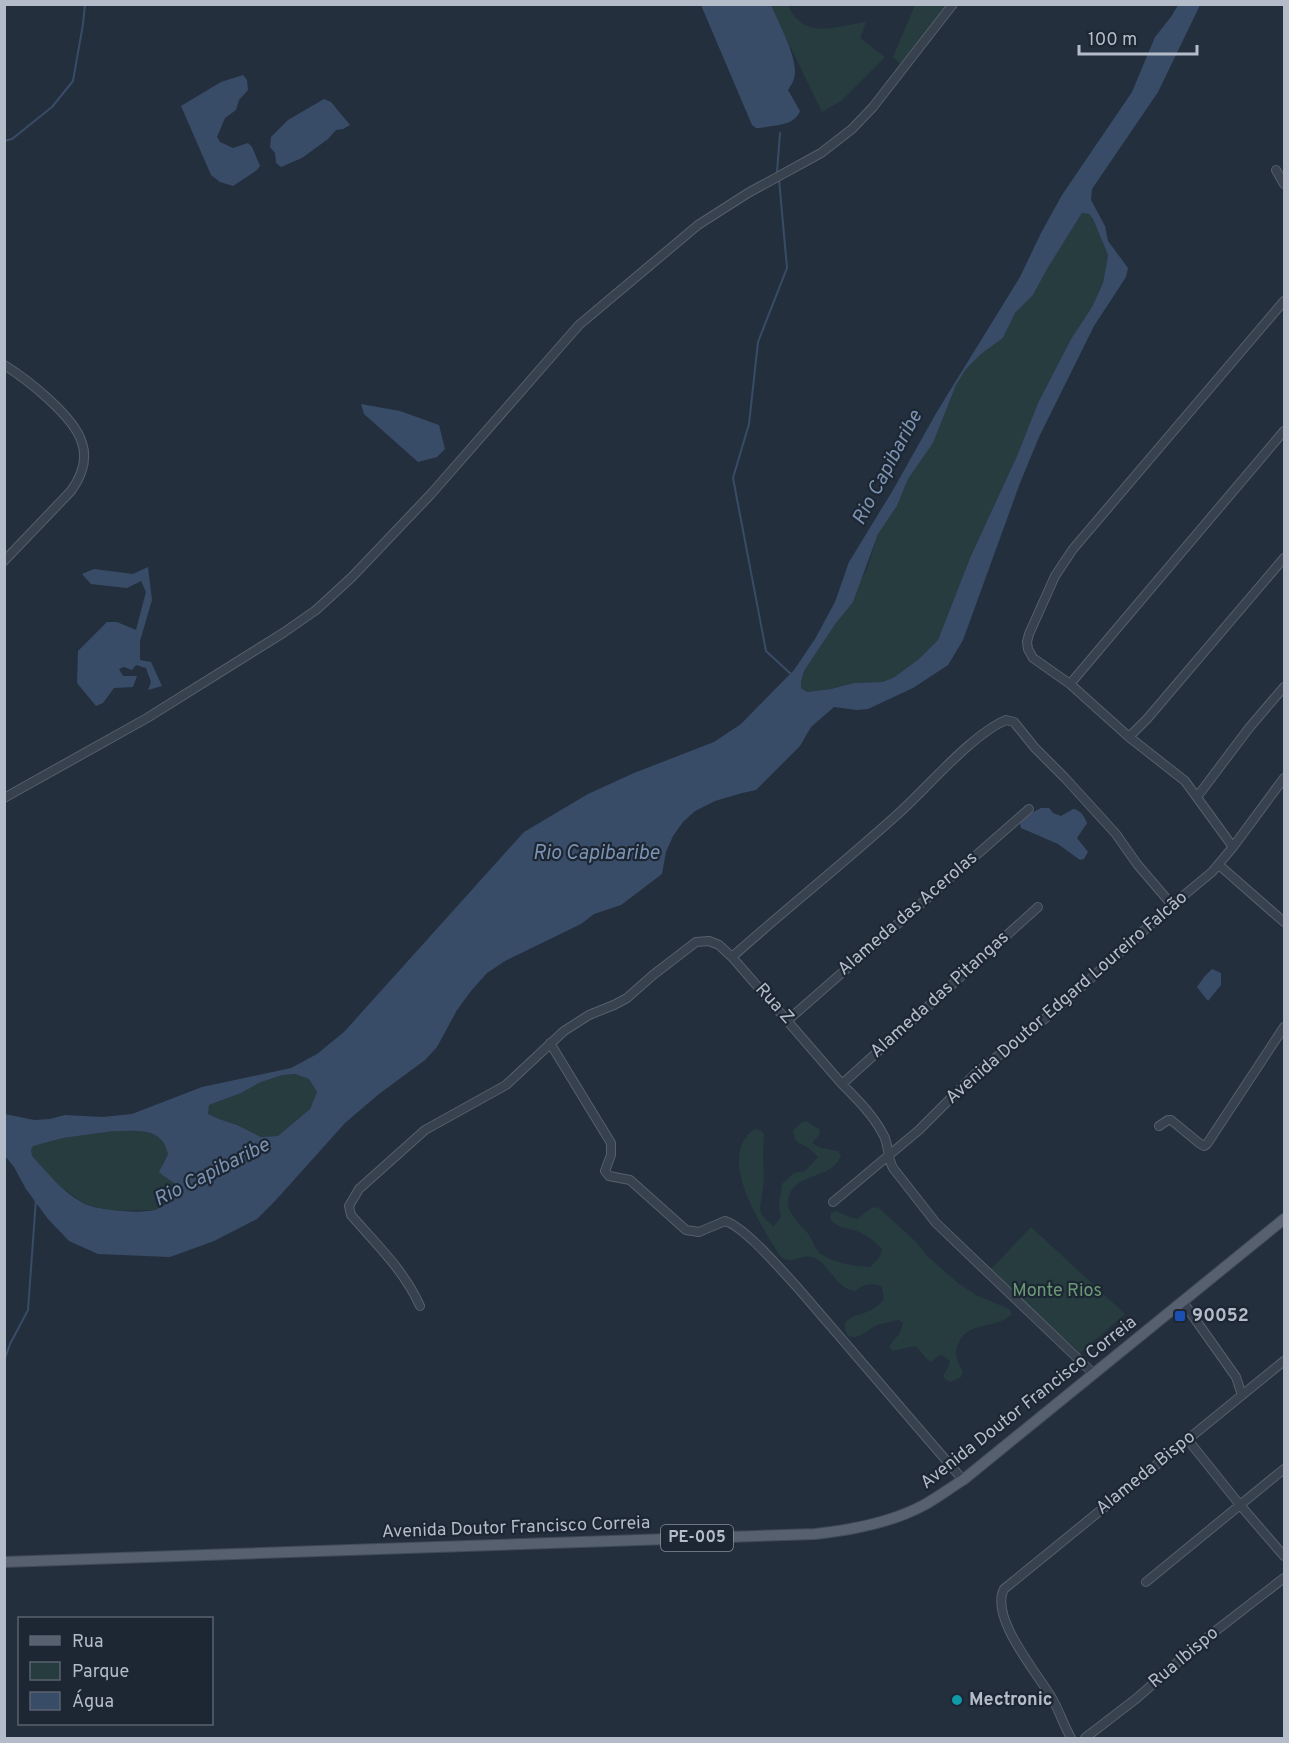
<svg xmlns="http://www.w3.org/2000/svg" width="1289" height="1743" font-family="Overpass,sans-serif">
	<rect width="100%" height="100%" fill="#242f3e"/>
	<path fill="#263c3f" d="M770 5H788C804 41 836 26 866 22L860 38 885 57 841 101 822 112Z
		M915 5H948L902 66 893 57Z
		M1082 213 1089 214 1093 219 1108 255 1103 283 1092 307 1071 339 1038 403 1017 456 970 558 938 640 919 659 893 678 882 682 854 683 831 689 807 692 801 688V682L804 671 836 623 867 569 878 534 897 506 908 479 933 443 956 385 966 369 981 354 1003 338 1015 313 1033 295 1047 269Z
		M295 1074 309 1079 317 1092 310 1109 278 1136 261 1137 237 1125 219 1119 208 1114 209 1105 241 1093 261 1082 282 1075Z
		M806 1121 819 1129 820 1134 812 1143 821 1148 838 1151 841 1156C831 1181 791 1172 788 1201 786 1213 803 1226 809 1235 813 1240 814 1247 818 1251 820 1254 823 1255 826 1257 837 1263 857 1267 870 1267L878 1259 881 1254 882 1249C875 1241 866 1235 857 1231 847 1228 837 1228 830 1219L831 1213 836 1211 847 1216 857 1219 870 1209 875 1207 880 1209 916 1242 927 1256 958 1283 976 1295 1009 1309 1012 1314C996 1330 968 1320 958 1344 954 1353 957 1363 963 1371L961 1377 951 1382 946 1380 943 1376 949 1366 950 1361 945 1357 940 1355 931 1362C924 1358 922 1351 915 1346L892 1351 889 1346 900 1333 903 1323 899 1320C891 1322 882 1323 875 1326 865 1331 860 1340 848 1336 835 1316 862 1316 873 1309 877 1306 881 1303 884 1299L882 1287C873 1282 863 1284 855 1291 834 1289 829 1260 811 1257 799 1254 791 1266 780 1256 762 1227 714 1155 755 1129L760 1130 764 1134 763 1159 764 1178 760 1209 762 1215 769 1223 774 1226 781 1217 779 1206 782 1184 794 1173 805 1171 818 1157C817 1156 811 1150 810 1149 801 1143 793 1143 793 1130L801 1123Z
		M114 1131C137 1131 162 1126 168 1154L162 1164 164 1177 172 1180 179 1187 173 1198 155 1210 113 1211 85 1204 56 1184 32 1156 31 1150 33 1146 63 1138Z
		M1031 1227 1125 1314 1080 1353 990 1270Z"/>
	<path fill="#394c67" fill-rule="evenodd" d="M701 5H771C779 24 795 52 795 72 795 79 792 84 788 90L800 111C794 126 775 125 760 128H756L752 125Z
		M1178 5H1200L1158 92 1092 189 1091 200 1105 226 1108 241 1128 268 1126 277 1094 326 1039 437 1020 483 963 640 948 665 913 688 868 709 857 710 834 707 811 727 800 746 756 790 742 793 715 801 695 811 683 822 673 836 666 852 662 874 621 905 594 914 581 924 505 961 487 973 471 991 457 1010 437 1047 425 1060 379 1094 345 1123 275 1201 257 1219 214 1241 170 1257 98 1254 69 1241 48 1219 26 1189 14 1167 5 1156V1114L34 1120 50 1119 65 1115 102 1117 132 1114 202 1087 291 1068 317 1054 344 1032 524 832 588 794 634 773 714 742 741 724 794 670 815 639 835 602 849 562 893 490 938 410 1020 277 1041 233 1062 195 1132 92 1155 37 1171 17ZM1082 213 1089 214 1093 219 1108 255 1103 283 1092 307 1071 339 1038 403 1017 456 970 558 938 640 919 659 893 678 882 682 854 683 831 689 807 692 801 688V682L804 671 836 623 853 602 878 534 897 506 908 479 933 443 956 385 966 369 981 354 1003 338 1015 313 1033 295 1047 269ZM295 1074 309 1079 317 1092 310 1109 278 1136 261 1137 237 1125 219 1119 208 1114 209 1105 241 1093 261 1082 282 1075ZM114 1131C137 1131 162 1126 168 1154L159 1172C165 1178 172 1180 178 1187 174 1197 167 1205 157 1209 144 1215 95 1210 83 1203 60 1190 49 1174 32 1156L31 1150 33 1146 63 1138Z
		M243 75 247 80 248 90 239 100 236 110 225 118 217 137 220 142 233 148 248 143 252 147 260 166 257 170 233 186 220 182 211 175 181 106 221 82Z
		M324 99 331 102 350 125 343 129 336 130 328 139 302 158 281 167 276 163 275 153 270 147 271 137 288 120Z
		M361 404 400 411 439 425 445 449 437 457 418 462 364 414Z
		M148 567 152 600 140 641V660L151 662 162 686 148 690 151 682 146 668 136 665 132 670 124 667 119 669 123 676H137L133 687 114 688 103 703 96 706 77 683 78 651 107 622H117L136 630 146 592 141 581 127 588 91 584 82 574 94 569 133 574Z
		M1041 808H1049L1053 813 1061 816 1073 809C1081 810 1084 816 1087 823L1077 838 1088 852 1084 859 1080 860 1058 844 1021 828 1020 824 1024 817Z
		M1212 969 1221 973V985L1208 1001 1197 987 1204 977Z"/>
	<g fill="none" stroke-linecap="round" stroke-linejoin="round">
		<path stroke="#394c67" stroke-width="2" d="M4 141 12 139 52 107 73 81 83 24 85 4
			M777 172 780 133
			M779 179 787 268 758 342 749 424 733 478 766 651 792 675
			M4 1361 10 1344 28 1310 36 1199"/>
		<g stroke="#565f6c" stroke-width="10">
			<path id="minor" d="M1276 170 1284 184
				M4 365C27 379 75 417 82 443 88 460 81 477 71 491L4 561
				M1070 684 1284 431
				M1129 737 1147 719 1284 558
				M1197 797 1249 728 1284 687
				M4 798 147 718 283 633 316 610 352 577 431 494 579 325 698 225 748 193 821 153 852 129 873 107 953 4
				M1233 847 1185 781 1129 737 1070 684 1033 658 1028 649 1027 642 1029 634 1055 576 1073 549 1284 301
				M1219 865 1284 922
				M732 957C787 908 845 862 899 813 929 786 971 735 1006 720L1014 722 1035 748 1065 778 1116 834 1137 864 1172 905
				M788 1020 1029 809
				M550 1043 611 1143V1155L605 1171 609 1176 630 1180 686 1230 699 1232 725 1221C745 1227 782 1271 797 1287L963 1480
				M842 1084 1038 907
				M1159 1126 1168 1120H1171L1199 1143 1204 1146 1207 1144 1284 1027
				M833 1202 919 1130 974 1075 1057 1009 1172 905 1212 872 1233 847 1284 778
				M1183 1302 1236 1377 1242 1395
				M420 1306C404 1270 376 1244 351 1215L349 1206 359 1189 425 1130 506 1085 564 1031 589 1015 614 1005 627 998 653 975 696 942 709 941 719 945 732 957 842 1084C858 1100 874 1116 884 1136 889 1146 887 1157 893 1168L936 1223 1094 1374
				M1188 1440 1240 1505 1284 1556
				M1146 1582 1284 1469
				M1071 1738C1064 1726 1060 1713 1053 1700 1039 1675 989 1618 1004 1589L1284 1361
				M1085 1738 1137 1698 1196 1646 1284 1578"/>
		</g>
		<g stroke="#414a57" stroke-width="12">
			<path id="major" d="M4 1562 815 1534C852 1530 891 1523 924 1505 937 1498 950 1488 963 1480L1284 1219"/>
		</g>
		<use href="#minor" stroke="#38414e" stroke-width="8"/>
		<use href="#major" stroke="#56606e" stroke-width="10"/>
	</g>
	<rect fill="#1a4fb4" stroke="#1d2633" stroke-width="2" x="1174" y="1310" width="12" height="12" rx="3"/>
	<circle fill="#0f9aa8" stroke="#1d2633" stroke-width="2" cx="957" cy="1700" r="6"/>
	<g text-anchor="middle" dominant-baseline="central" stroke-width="4.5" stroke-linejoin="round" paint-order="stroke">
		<rect fill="#1d2633" stroke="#878f9c" stroke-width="1.5" x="661" y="1525" width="72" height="26" rx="4.5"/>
		<g font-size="16" font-weight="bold" fill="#b4bcc9">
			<text x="697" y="1538">PE-005</text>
		</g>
		<g font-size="18" fill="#b4bcc9" stroke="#1d2633">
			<text transform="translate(908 914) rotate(-41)">Alameda das Acerolas</text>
			<text transform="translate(940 995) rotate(-42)">Alameda das Pitangas</text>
			<text transform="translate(1067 998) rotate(-41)">Avenida Doutor Edgard Loureiro Falcão</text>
			<text transform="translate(774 1004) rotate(48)">Rua Z</text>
			<text transform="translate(1029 1403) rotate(-38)">Avenida Doutor Francisco Correia</text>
			<text transform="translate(1146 1473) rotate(-39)">Alameda Bispo</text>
			<text transform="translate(516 1528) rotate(-2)">Avenida Doutor Francisco Correia</text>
			<text transform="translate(1184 1658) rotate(-40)">Rua Ibispo</text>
		</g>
		<g font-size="18" fill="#6b9a76" stroke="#1d2633">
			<text x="1057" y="1291">Monte Rios</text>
		</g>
		<g font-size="18" font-weight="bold" fill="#b4bcc9" stroke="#1d2633" text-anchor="start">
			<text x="1192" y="1316">90052</text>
			<text x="969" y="1700">Mectronic</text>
		</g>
		<g font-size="20" font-style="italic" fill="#7c92b1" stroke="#1d2633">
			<text transform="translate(888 468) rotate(-62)">Rio Capibaribe</text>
			<text x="596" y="854">Rio Capibaribe</text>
			<text transform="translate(212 1173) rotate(-27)">Rio Capibaribe</text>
		</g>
	</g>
	<rect width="1289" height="1743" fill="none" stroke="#b4bcc9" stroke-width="12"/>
	<rect x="18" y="1617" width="195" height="108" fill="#1d2633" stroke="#59626f" stroke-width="1.5"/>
	<rect x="30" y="1636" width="30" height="9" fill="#56606e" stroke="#59626f" stroke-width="1.5"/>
	<text x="72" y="1647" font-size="18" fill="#b4bcc9">Rua</text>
	<rect x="30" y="1662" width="30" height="18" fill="#263c3f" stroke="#59626f" stroke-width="1.5"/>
	<text x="72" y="1677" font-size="18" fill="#b4bcc9">Parque</text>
	<rect x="30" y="1692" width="30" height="18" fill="#394c67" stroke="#59626f" stroke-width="1.5"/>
	<text x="72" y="1707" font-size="18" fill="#b4bcc9">Água</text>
	<path d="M1079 45v9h118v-9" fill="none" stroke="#b4bcc9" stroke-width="3"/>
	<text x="1088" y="45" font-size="18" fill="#b4bcc9" stroke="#1d2633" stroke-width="4.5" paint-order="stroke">100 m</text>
</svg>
